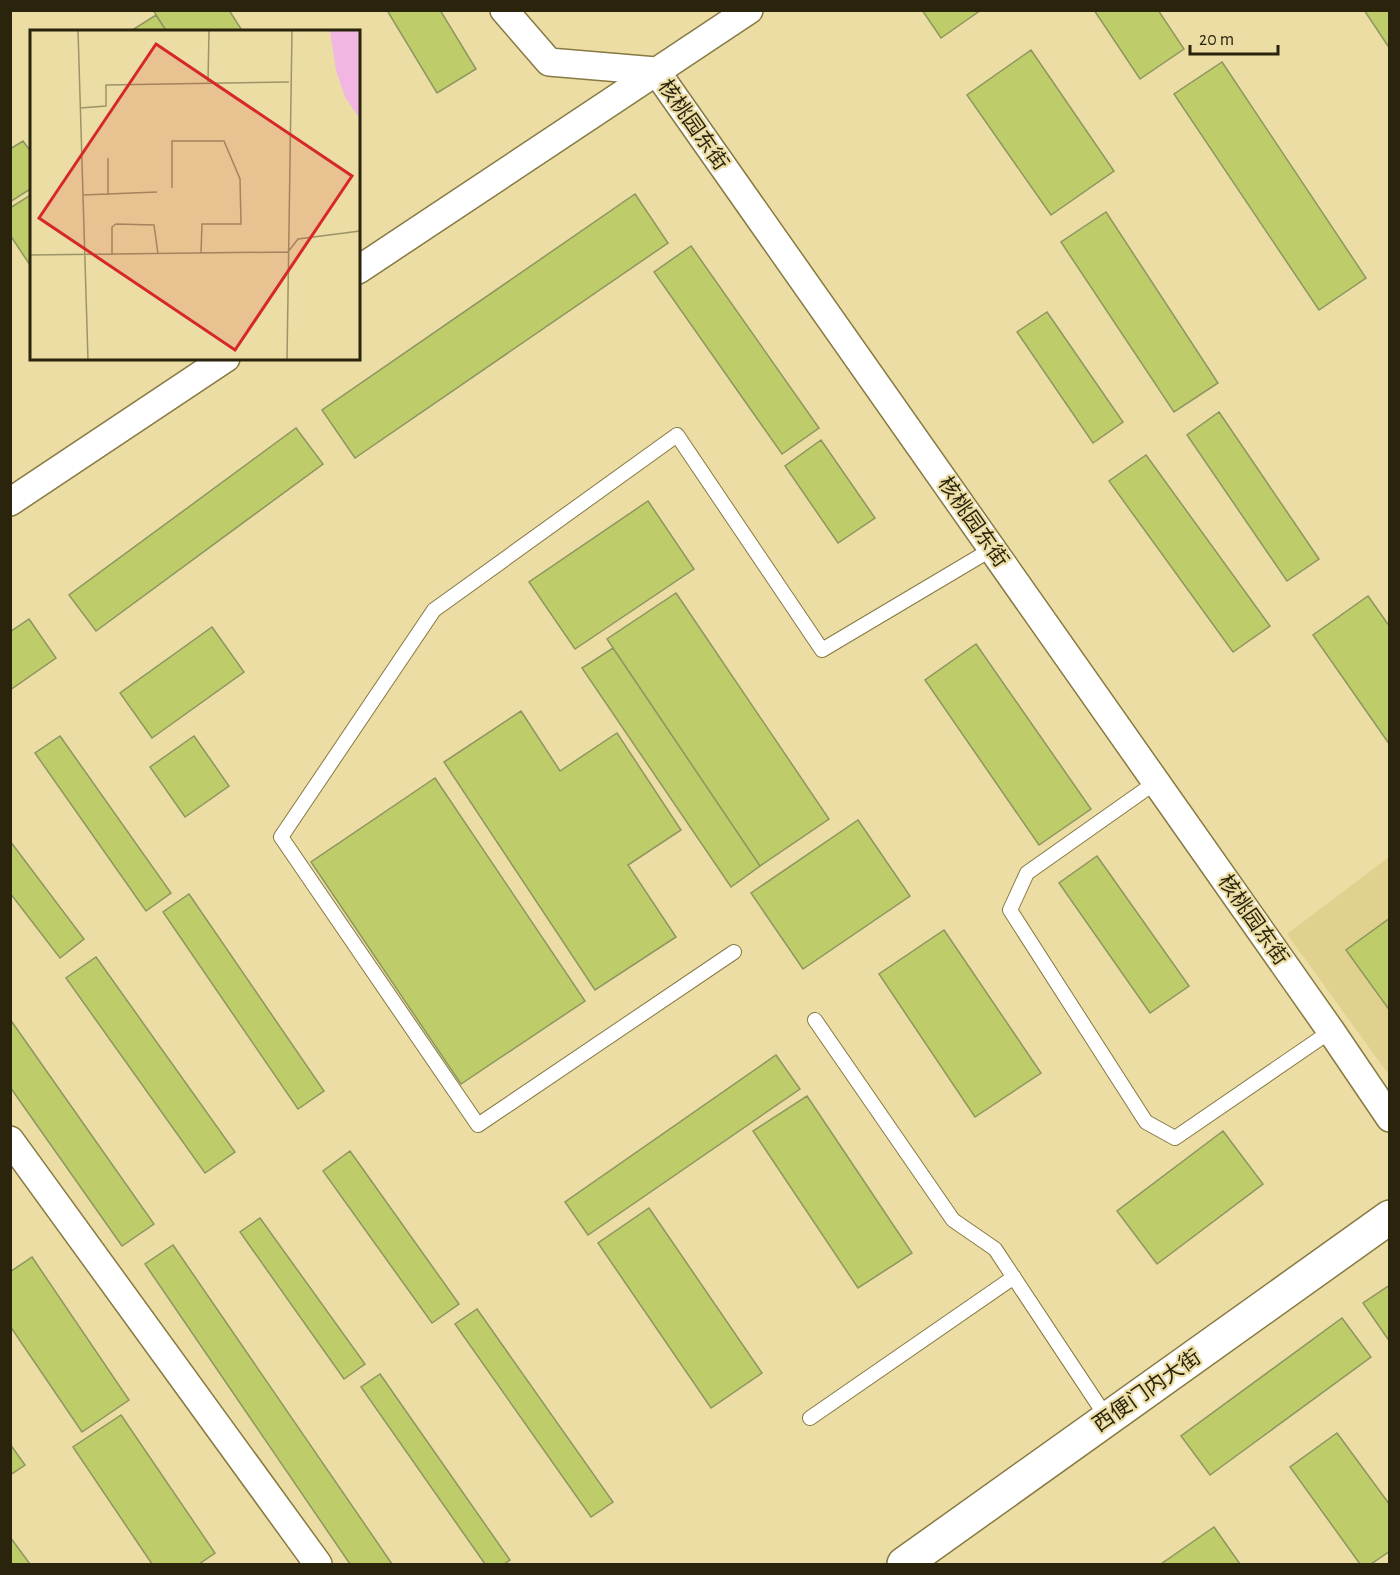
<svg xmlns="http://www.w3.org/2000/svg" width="1400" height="1575" font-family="'Alegreya Sans','Noto Sans SC',sans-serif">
	<rect width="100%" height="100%" fill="#ebdda4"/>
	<path fill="#e1d18f" d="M1389 857V1075L1287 934Z"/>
	<path fill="#becc6a" stroke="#8e9660" stroke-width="1.5" d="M153 10H229L243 32H167Z
		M389 10H440L476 69 437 93 388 12Z
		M922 10H981L941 38Z
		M1094 10H1158L1184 49 1140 79Z
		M1364 10H1390V49Z
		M156 15 167 32H129Z
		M1031 50 1114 171 1051 215 967 95Z
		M1222 62 1366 278 1319 310 1174 94Z
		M23 141 32 153V188L10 202V149Z
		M32 194V268L10 235V208Z
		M635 194 668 243 355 458 322 410Z
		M1106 212 1218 383 1174 412 1061 242Z
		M691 246 819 428 782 454 654 272Z
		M1047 312 1123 422 1093 443 1017 332Z
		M1219 412 1319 559 1287 581 1187 435Z
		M296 428 323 464 96 631 69 595Z
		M821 440 875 518 838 543 785 466Z
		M1146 455 1270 626 1233 652 1109 481Z
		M648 501 694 569 575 649 529 582Z
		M676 593 829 819 760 866 607 639Z
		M1368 596 1390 627V745L1313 635Z
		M29 619 56 658 10 690V632Z
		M212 627 244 672 152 738 120 693Z
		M976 644 1091 809 1039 845 925 680Z
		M613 648 760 866 731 887 582 668Z
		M521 711 560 771 617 733 681 830 628 865 676 937 595 990 444 762Z
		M60 736 171 893 146 911 35 753Z
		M194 736 229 786 185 817 150 767Z
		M435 778 585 1001 461 1084 311 862Z
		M858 820 910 896 803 969 751 893Z
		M10 841 84 939 60 958 10 893Z
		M1097 856 1189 986 1150 1013 1059 883Z
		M189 894 324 1091 298 1109 163 912Z
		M1390 918V1011L1346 950Z
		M944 930 1041 1073 975 1117 879 974Z
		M96 957 235 1152 205 1173 66 978Z
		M12 1022 154 1224 122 1246 10 1087V1023Z
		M776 1055 800 1089 588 1235 565 1202Z
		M807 1096 912 1253 858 1288 753 1131Z
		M1223 1131 1263 1184 1157 1264 1117 1211Z
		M350 1151 459 1304 432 1323 323 1171Z
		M649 1208 762 1373 711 1408 598 1243Z
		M260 1218 365 1364 344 1379 240 1232Z
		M173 1245 392 1564H350L145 1264Z
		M32 1257 129 1400 82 1432 10 1326V1272Z
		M1390 1285V1342L1363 1303Z
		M477 1309 613 1502 591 1517 455 1324Z
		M1342 1318 1371 1357 1210 1475 1181 1436Z
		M380 1374 510 1560 504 1564H485L361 1387Z
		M121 1415 215 1553 199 1564H152L73 1447Z
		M1337 1433 1390 1505V1551L1371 1564H1360L1290 1467Z
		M10 1444 25 1465 10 1475Z
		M1214 1527 1240 1564H1161Z
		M10 1537 30 1564H10Z"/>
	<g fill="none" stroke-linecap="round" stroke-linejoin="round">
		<g stroke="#877942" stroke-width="16">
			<path id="lane" d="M1156 782 1027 873 1010 910 1146 1122 1175 1138 1331 1031
				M734 952 478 1125 281 837 434 610 677 435 822 650 992 549
				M815 1020 953 1220 995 1249 1107 1418
				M810 1418 1014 1277"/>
		</g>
		<g stroke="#877942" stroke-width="30">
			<path id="street" d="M504 10 549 62 656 71 1331 1031 1390 1118
				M358 270 749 10
				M10 502 226 358
				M10 1140 318 1564"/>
		</g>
		<g stroke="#877942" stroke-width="36">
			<path id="secondary" d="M904 1564 1390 1217"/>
		</g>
		<use href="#lane" stroke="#fff" stroke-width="14"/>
		<use href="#street" stroke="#fff" stroke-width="27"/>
		<use href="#secondary" stroke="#fff" stroke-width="33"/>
	</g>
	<g text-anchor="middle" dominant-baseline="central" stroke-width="4.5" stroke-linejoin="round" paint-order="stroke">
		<g font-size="21" fill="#2a240d" stroke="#ebdda4">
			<text transform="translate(693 125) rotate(55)">核桃园东街</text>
			<text transform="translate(973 522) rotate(55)">核桃园东街</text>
			<text transform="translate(1253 920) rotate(55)">核桃园东街</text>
			<text transform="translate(1147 1391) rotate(-35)">西便门内大街</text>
		</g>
	</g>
	<g transform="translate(30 30)">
		<rect width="330" height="330" fill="#ebdda4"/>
		<path d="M300 0H330V118L328 86 315 67 306 40Z" fill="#f1b6e2"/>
		<path fill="none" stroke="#9e9368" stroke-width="1.5" d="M48 0 58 330M178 52 179 0M50 78 76 76V55L259 52M78 128V165M142 158V111H194L210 149 211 194H172L171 223M53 165 127 162M0 225 258 222 268 209 330 201M82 225V197L86 194 124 195 128 224M257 330 262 0"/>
		<path fill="#d62828" fill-opacity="0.15" stroke="#d62828" stroke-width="3" d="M126 14 322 146 205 320 9 188Z"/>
		<rect width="330" height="330" fill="none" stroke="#2a240d" stroke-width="3"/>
	</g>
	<rect width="1400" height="1575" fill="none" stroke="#2a240d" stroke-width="24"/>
	<path d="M1190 45v9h88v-9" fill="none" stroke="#2a240d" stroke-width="3"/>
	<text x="1199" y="45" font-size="18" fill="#2a240d" stroke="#ebdda4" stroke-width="4.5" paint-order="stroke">20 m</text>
</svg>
